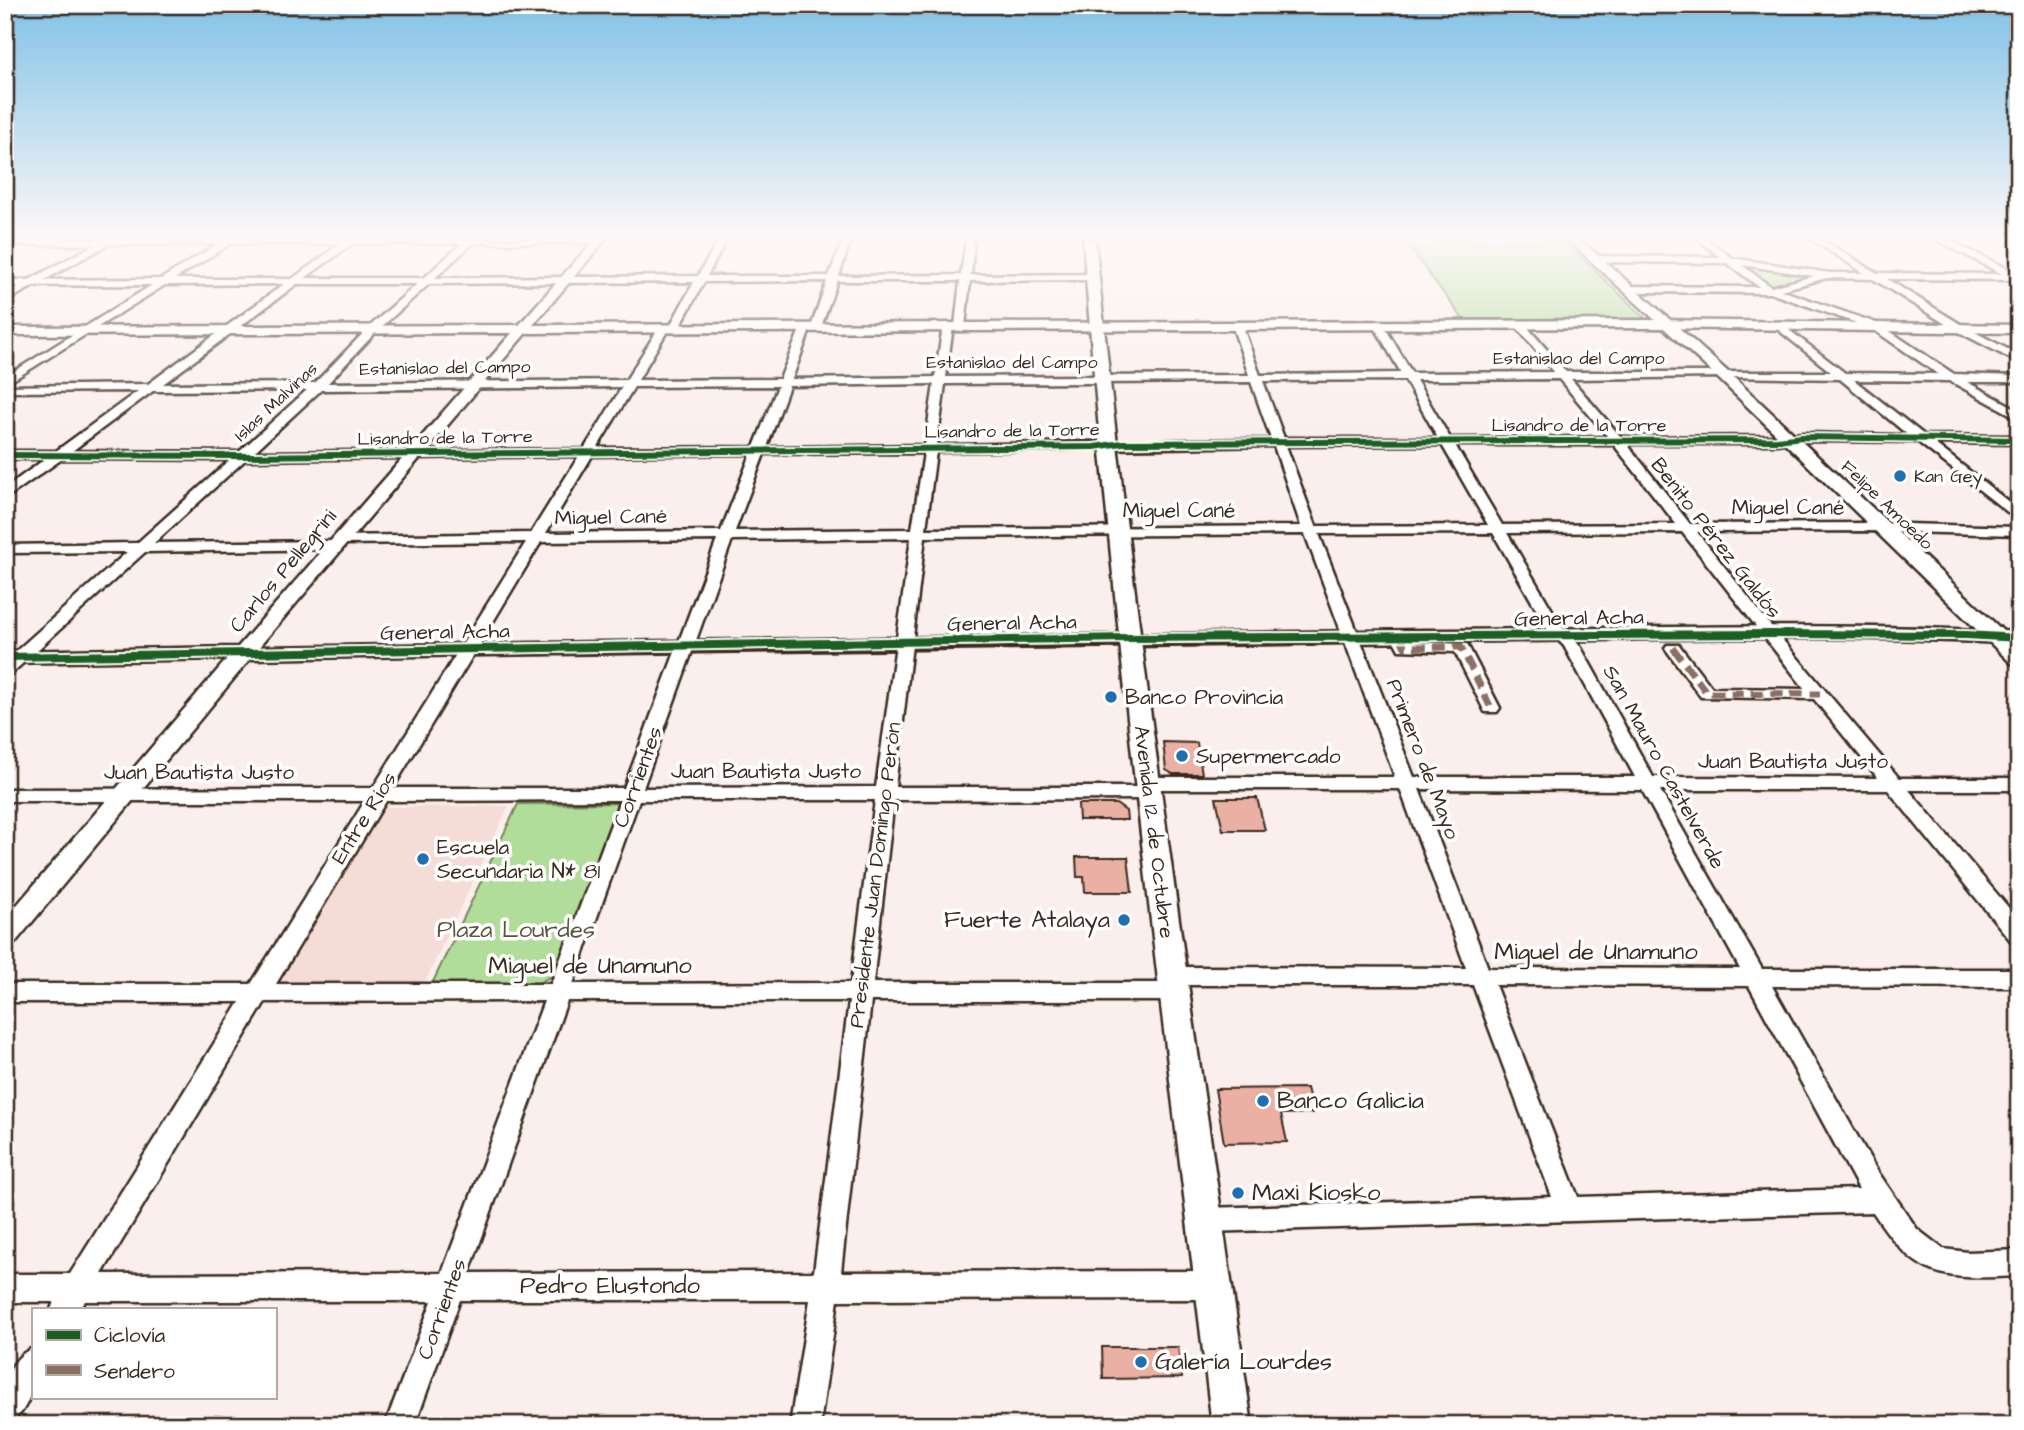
<svg xmlns="http://www.w3.org/2000/svg" width="2024" height="1430" font-family="'Architects Daughter',sans-serif">
	<rect width="100%" height="100%" fill="#fbefed"/>
	<filter id="ink" filterUnits="userSpaceOnUse"><feTurbulence type="fractalNoise" baseFrequency=".0143" numOctaves="2"/><feDisplacementMap in="SourceGraphic" scale="14" xChannelSelector="R" yChannelSelector="G"/><feConvolveMatrix kernelMatrix="1 2 1 2 8 2 1 2 1" color-interpolation-filters="sRGB"/></filter>
	<g filter="url(#ink)">
		<path fill="#f6dcd7" d="M509 806 425 982 273 983 380 807Z"/>
		<path fill="#b1dd9b" stroke="#76845c" stroke-width="2" d="M1404 241H1563L1644 317 1640 320 1463 319Z
			M1736 262 1817 275 1769 287Z
			M620 803 557 973 537 984H432L518 804Z"/>
		<path fill="#eab0a3" stroke="#3b2a1e" stroke-width="2" d="M1163 742 1197 743 1202 774H1173L1166 770Z
			M1216 798H1257L1265 830H1223Z
			M1078 804H1116L1126 811 1127 820H1079Z
			M1076 857H1128L1132 892H1085L1084 877H1077Z
			M1307 1088 1313 1113 1281 1114 1287 1142 1224 1143 1215 1089Z
			M1102 1347H1178L1182 1378 1103 1379Z"/>
		<g fill="none" stroke-linecap="round" stroke-linejoin="round">
			<g stroke="#3b2a1e" stroke-width="5">
				<path id="minor" d="M5 239 603 240 599 243H473L435 278 698 276 719 239H727L707 276H829L843 239H851L839 276 961 275 966 239H974L971 275 1093 274 1098 277 1093 280 970 281 965 326 960 329 955 326 960 281H837L821 327 816 330 811 327 792 379 935 377 943 326 948 323 953 326 946 377 1249 375 1232 325 1237 322 1242 325 1260 375 1401 373 1373 324 1378 321 1383 324 1412 373 1554 372 1514 324 1519 321 1523 322 1566 372H1831L1776 328 1775 326 1780 323 1845 373 1938 374 1871 328 1770 293 1629 292 1624 289 1629 286 1759 287 1727 263 1595 262 1590 259 1595 256 1720 257 1698 239H1707L1732 258 1830 273H1864L1811 239H1821L1877 273 2002 274 1935 239H1946L2019 274V280L1887 279 1965 327 2019 355V363L1957 331 1873 279 1827 278 1781 290 1879 324 1954 374 2019 376V382H1967L2019 410V419L1950 381 1854 380 1924 435 2019 436V444L1934 443 2019 510V521L1918 442 1802 441 1777 444H1627L1690 524 1869 523 2019 527V535L1869 531 1697 532 1775 631 1899 778H2019V790H1909L2019 920V943L2011 941 1888 790H1660L1762 969H2019V987L1772 986 1876 1169 1917 1229 1943 1249 1968 1252 2019 1250V1276C1942 1280 1917 1280 1873 1212L1206 1232 1197 1229 1193 1220 1197 1211 1206 1208 1552 1197 1473 985H1180L1186 992 1183 998 1175 1001H871L841 1272 1214 1271 1224 1275 1228 1285 1224 1295 1214 1299 838 1300 820 1425H790L810 1300H460L415 1425H385L432 1301H85L81 1309H51L54 1302H5V1274H70L240 1002H5V984H251L365 801H5V789L373 788 526 542 341 544 334 549 145 552 11 674 5 675V661L127 552 5 553V545L137 543 230 460 62 459 5 499V488L45 459H5V451H56L138 391 5 392V386L148 384 284 284 165 285 5 385V377L152 285 5 286V280L161 279 218 244 5 245ZM462 243 424 278H305L352 244ZM230 244H340L292 279H175ZM1742 265 1814 276 1771 287ZM827 281 811 327 806 324 801 327 780 379 638 380 669 328 674 331 679 328 704 282ZM694 282 669 328 660 326 626 380 328 383 377 331 429 284ZM297 284H417L369 327 315 383 163 384ZM1722 377 1840 379 1908 435 1802 433 1777 436 1621 437 1571 379ZM1559 379 1608 437 1450 438 1416 380ZM1405 380 1438 438H1284L1263 381ZM1251 382 1271 439C1160 439 1049 444 937 445L945 384ZM934 384 925 445 767 447 789 386ZM778 386 754 447 597 448 634 387ZM622 387 584 449 254 452 321 390ZM307 390 239 452 72 451 153 391ZM1442 445 1488 525 1316 526 1286 446ZM1455 445H1614L1676 524 1502 525ZM1274 446 1301 526 926 529 936 452C1049 451 1161 447 1274 446ZM924 453 912 529 735 531 764 454ZM751 454 721 531 546 533 592 456ZM579 456 531 533 339 536 332 541 154 543 245 460ZM1682 532 1805 689 1712 688 1679 645H1667L1665 648 1701 697 1814 699 1878 778 1653 777 1579 644 1562 627 1507 533ZM1493 533 1548 630 1564 646 1635 777H1414L1319 534ZM1305 534 1395 777H1147L1140 779 1138 783 1140 787H895L925 537ZM911 538 876 787 643 788 732 540ZM717 540 624 788H393L541 542ZM1155 789H1400L1466 968 1173 967 1165 970 1162 976 1168 983H873L894 800 1148 799 1155 797 1157 793ZM1419 789 1642 790 1740 969 1488 968ZM620 800 551 984H276L386 801ZM639 800H875L851 983 573 984ZM1495 985 1749 986 1859 1189 1578 1197ZM544 1001 442 1273 102 1274 265 1002ZM567 1001H849L814 1272 469 1273Z
					M1400 632 1406 634 1411 642 1467 644 1500 708 1497 712H1485L1455 652 1399 650 1392 637Z
					M33 1348C34 1376 35 1412 5 1424 5 1396 2 1361 33 1348Z"/>
			</g>
			<g stroke="#3b2a1e" stroke-width="5">
				<path id="tertiary" d="M105 239H118L5 302V293Z
					M595 239H606L533 325 1651 320 2019 325V333L1651 328 526 333 259 647C648 640 1037 633 1426 630 1623 629 1822 621 2019 632V644C1821 633 1621 641 1423 642 1032 644 641 652 250 659L14 944 5 947V919L227 659 5 663V651L238 647 512 333 5 335V327L519 325Z"/>
			</g>
			<g stroke="#3b2a1e" stroke-width="5">
				<path id="secondary" d="M1083 239H1095C1134 636 1195 1030 1252 1425H1212C1164 1030 1113 636 1083 239Z
					M1567 239H1580L1727 371 2019 646V664L2011 663 1717 377Z"/>
			</g>
			<use href="#minor" fill="#fff" fill-rule="evenodd"/>
			<use href="#tertiary" fill="#fff" fill-rule="evenodd"/>
			<use href="#secondary" fill="#fff" fill-rule="evenodd"/>
			<path stroke="#8d6e63" stroke-width="7" stroke-dasharray="13 7" stroke-linecap="butt" d="M1400 637 1405 647H1461L1491 708
				M1673 648 1707 693 1820 694"/>
			<g stroke="#fff" stroke-width="10">
				<path id="cycleway-far1" d="M5 455 242 456 1094 447 1122 443 1777 440 1802 437 2019 440"/>
			</g>
			<g stroke="#fff" stroke-width="12">
				<path id="cycleway" d="M5 657 1130 638 1769 634 1966 635 2019 638"/>
			</g>
			<use href="#cycleway-far1" stroke="#1b5e20" stroke-width="6"/>
			<use href="#cycleway" stroke="#1b5e20" stroke-width="8"/>
		</g>
	</g>
	<linearGradient id="sky" x2="0" y2="1"><stop stop-color="#82c2e7"/><stop offset="0.54" stop-color="#fdf8f7"/><stop offset="1" stop-color="#fdf8f7" stop-opacity="0"/></linearGradient>
	<rect width="2024" height="439" fill="url(#sky)"/>
	<g fill="#1f6fb2" stroke="#fff" stroke-width="2.5">
		<circle cx="1900" cy="476" r="7"/>
		<circle cx="1111" cy="697" r="7"/>
		<circle cx="1182" cy="756" r="7"/>
		<circle cx="423" cy="859" r="7"/>
		<circle cx="1124" cy="920" r="7"/>
		<circle cx="1263" cy="1101" r="7"/>
		<circle cx="1238" cy="1193" r="7"/>
		<circle cx="1141" cy="1362" r="7"/>
	</g>
	<g text-anchor="middle" dominant-baseline="central" stroke-width="7" stroke-linejoin="round" paint-order="stroke">
		<g font-size="18" fill="#3b2a1e" stroke="#fff">
			<text x="1579" y="358">Estanislao del Campo</text>
			<text x="1012" y="362">Estanislao del Campo</text>
			<text transform="translate(445 368) rotate(-1)">Estanislao del Campo</text>
			<text transform="translate(276 402) rotate(-43)">Islas Malvinas</text>
			<text x="1579" y="425">Lisandro de la Torre</text>
			<text transform="translate(1012 431) rotate(-1)">Lisandro de la Torre</text>
			<text transform="translate(445 438) rotate(-1)">Lisandro de la Torre</text>
			<text transform="translate(1887 505) rotate(44)">Felipe Amoedo</text>
		</g>
		<g font-size="18" fill="#3b2a1e" stroke="#fff" text-anchor="start">
			<text x="1914" y="476">Kan Gey</text>
		</g>
		<g font-size="21" fill="#3b2a1e" stroke="#fff">
			<text x="1788" y="507">Miguel Cané</text>
			<text x="1179" y="510">Miguel Cané</text>
			<text transform="translate(611 517) rotate(-1)">Miguel Cané</text>
			<text transform="translate(1716 538) rotate(52)">Benito Pérez Galdós</text>
			<text transform="translate(283 571) rotate(-50)">Carlos Pellegrini</text>
			<text transform="translate(1579 618) rotate(-1)">General Acha</text>
			<text transform="translate(1012 623) rotate(-1)">General Acha</text>
			<text transform="translate(445 632) rotate(-1)">General Acha</text>
			<text transform="translate(1423 759) rotate(69)">Primero de Mayo</text>
			<text x="1793" y="761">Juan Bautista Justo</text>
			<text transform="translate(1664 767) rotate(61)">San Mauro Castelverde</text>
			<text x="766" y="771">Juan Bautista Justo</text>
			<text x="199" y="772">Juan Bautista Justo</text>
			<text transform="translate(638 777) rotate(-70)">Corrientes</text>
			<text transform="translate(364 818) rotate(-58)">Entre Ríos</text>
			<text transform="translate(1154 832) rotate(83)">Avenida 12 de Octubre</text>
			<text transform="translate(875 875) rotate(-83)">Presidente Juan Domingo Perón</text>
			<text transform="translate(442 1309) rotate(-70)">Corrientes</text>
		</g>
		<g font-size="21" fill="#3b2a1e" stroke="#fff" text-anchor="start">
			<text x="1125" y="697">Banco Provincia</text>
			<text x="1196" y="756">Supermercado</text>
			<text x="437" y="847">Escuela<tspan x="437" dy="24">Secundaria N* 81</tspan></text>
		</g>
		<g font-size="24" fill="#3b2a1e" stroke="#fff" text-anchor="start">
			<text x="1110" y="920" text-anchor="end">Fuerte Atalaya</text>
			<text x="1277" y="1101">Banco Galicia</text>
			<text x="1252" y="1193">Maxi Kiosko</text>
			<text x="1155" y="1362">Galería Lourdes</text>
		</g>
		<g font-size="24" fill="#58573d" stroke="#fff">
			<text x="516" y="930">Plaza Lourdes</text>
		</g>
		<g font-size="24" fill="#3b2a1e" stroke="#fff">
			<text x="1596" y="952">Miguel de Unamuno</text>
			<text x="590" y="966">Miguel de Unamuno</text>
			<text x="610" y="1286">Pedro Elustondo</text>
		</g>
	</g>
	<rect width="2024" height="1430" fill="none" stroke="#fff" stroke-width="28"/>
	<rect x="14" y="14" width="1996" height="1402" fill="none" stroke="#3b2a1e" stroke-width="2.5" filter="url(#ink)"/>
	<rect x="32" y="1308" width="245" height="91" fill="#ffffff" stroke="#b1aaa5" stroke-width="2"/>
	<rect x="46" y="1330" width="35" height="10" fill="#1b5e20" stroke="#b1aaa5" stroke-width="2"/>
	<text x="94" y="1342" font-size="21" fill="#3b2a1e">Ciclovía</text>
	<rect x="46" y="1365" width="35" height="10" fill="#8d6e63" stroke="#b1aaa5" stroke-width="2"/>
	<text x="94" y="1378" font-size="21" fill="#3b2a1e">Sendero</text>
</svg>
